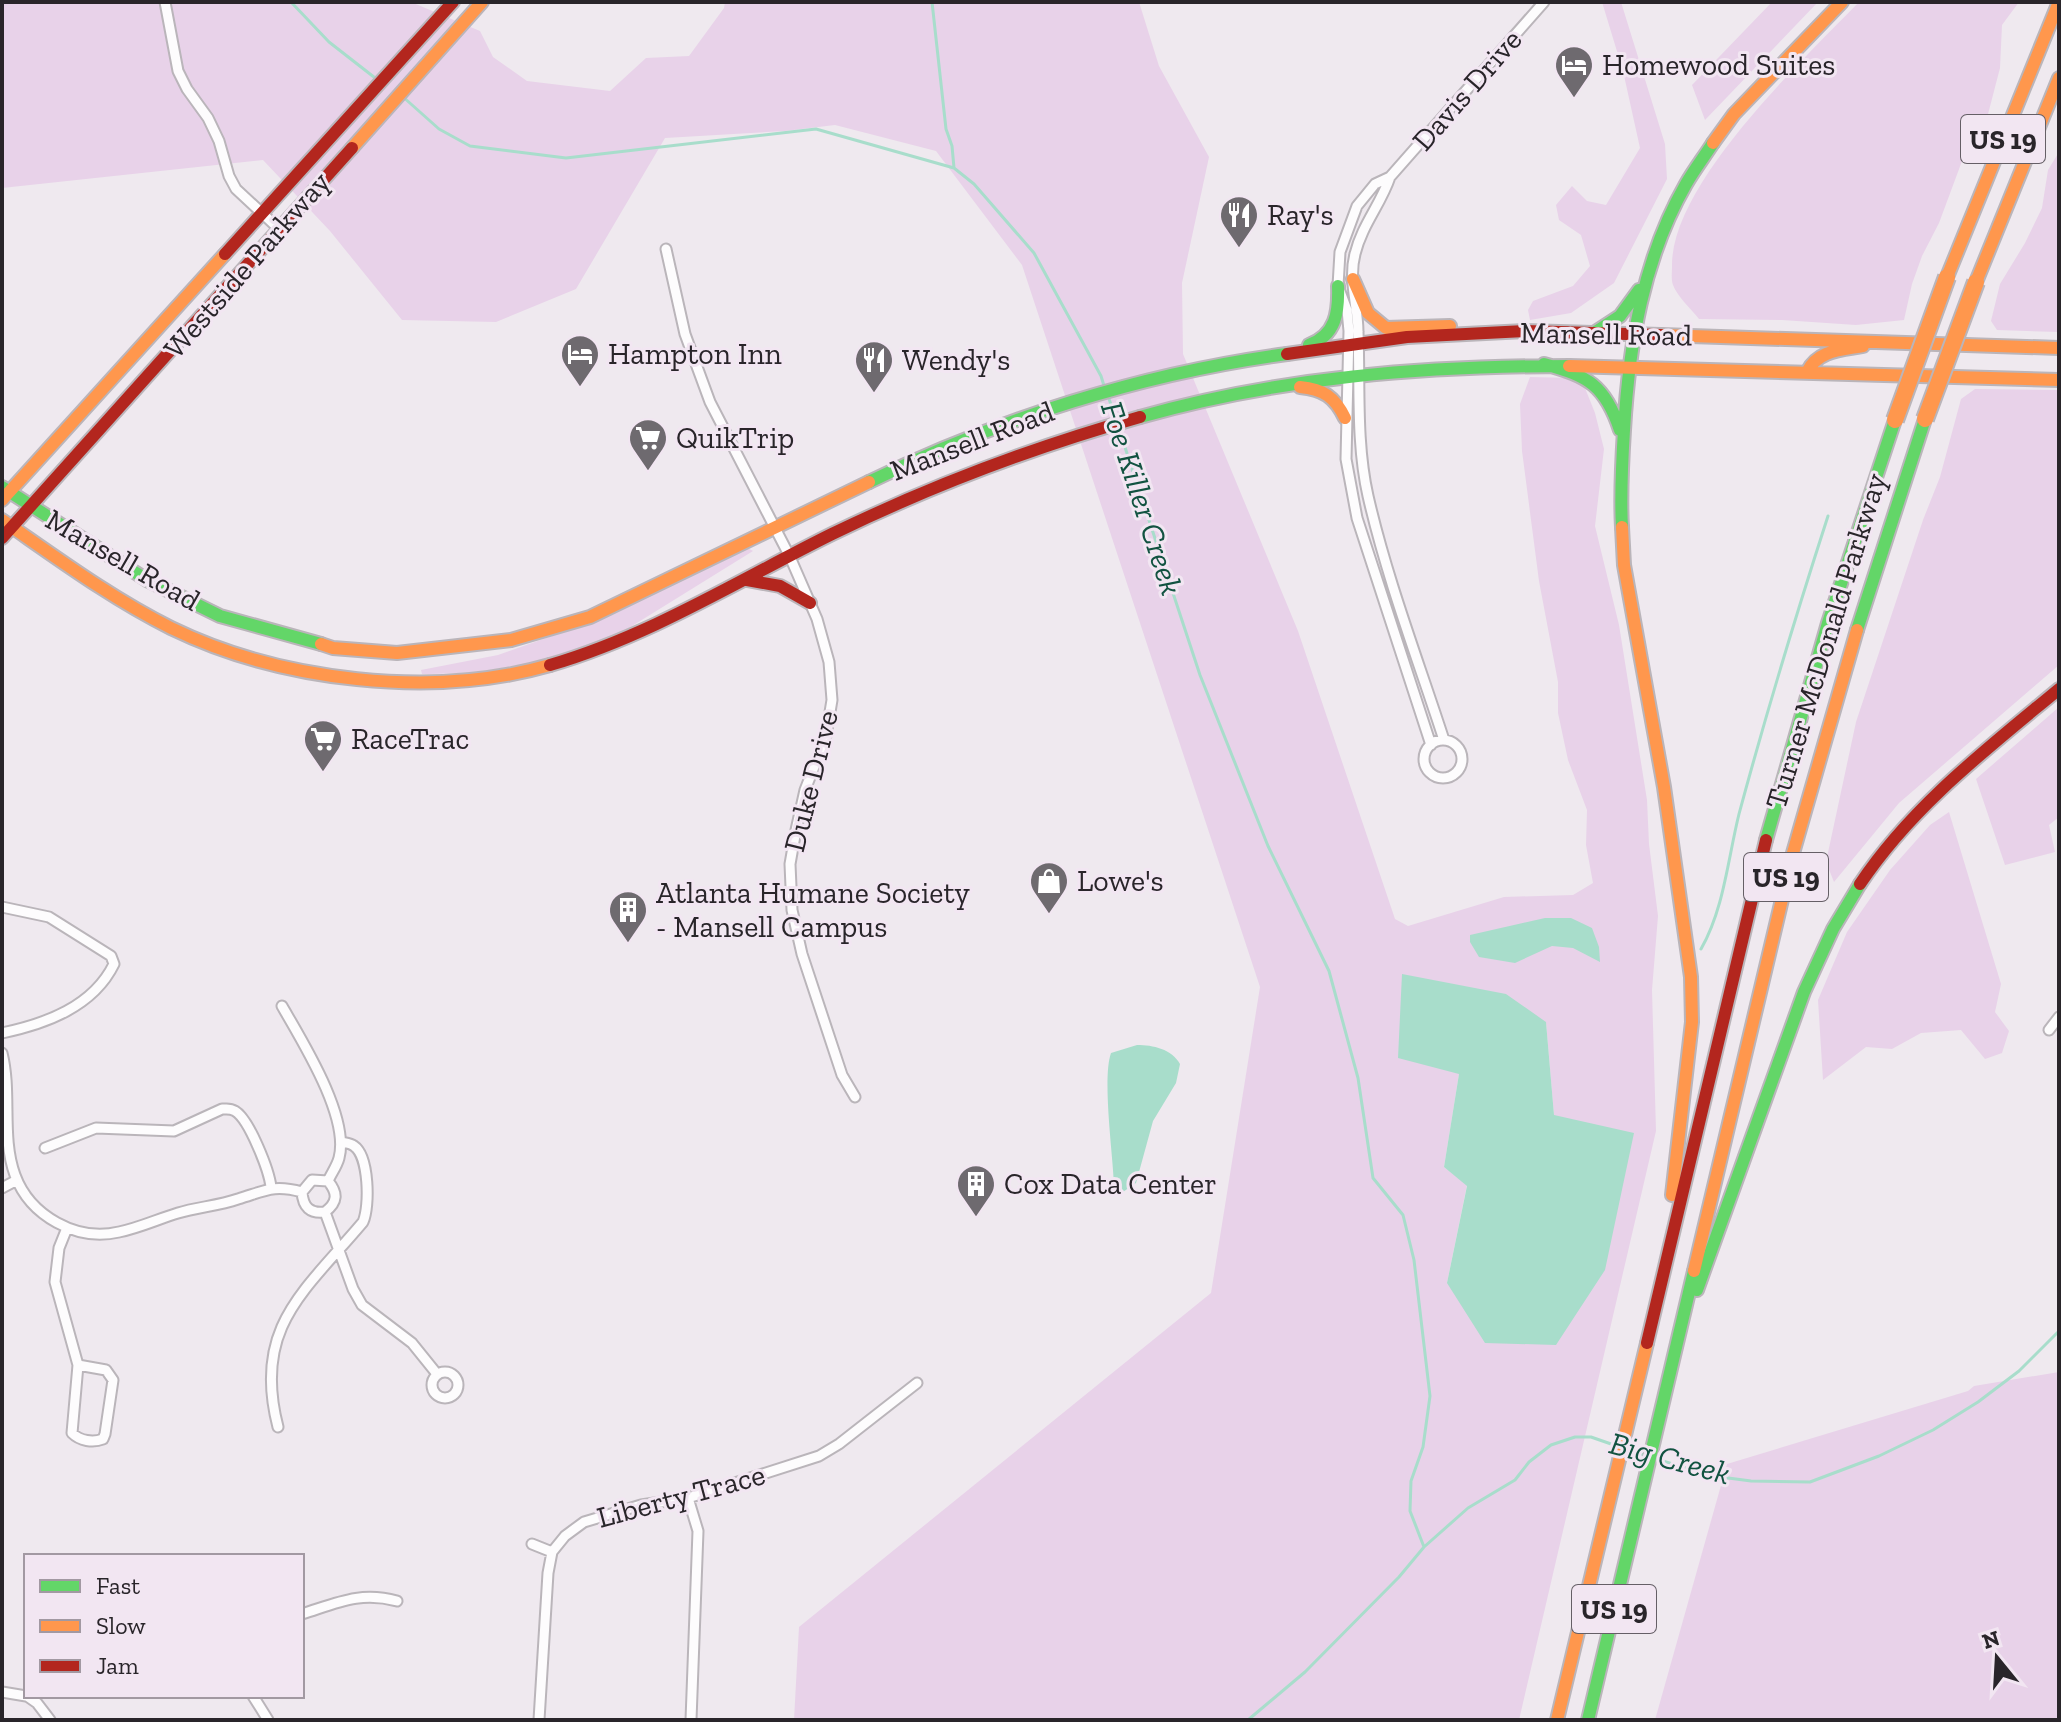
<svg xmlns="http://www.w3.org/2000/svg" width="2061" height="1722" font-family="'Zilla Slab',serif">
	<rect width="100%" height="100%" fill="#efe9ef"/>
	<path fill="#e8d2e9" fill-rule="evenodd" d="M2 2H411L480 31 493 57 527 81 610 91 646 58 689 56 724 8 725 2H1139L1159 66 1209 157 1182 283 1183 354 1298 631 1395 919 1408 926 1504 897 1573 895 1593 883 1586 845 1587 810 1568 760 1558 713V682L1539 581 1522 451 1520 404 1530 377 1573 378 1585 388 1595 413 1604 449 1595 526 1619 625 1647 800 1649 844 1658 916 1652 990 1656 1131 1519 1720H794L799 1627 1211 1293 1260 987 1022 265 936 151 835 125 785 131 665 138 576 289 496 322 402 320 330 231 263 160 2 188ZM1546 1022 1554 1115 1447 1283 1467 1185 1444 1167 1459 1074Z
		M1602 2H1621L1665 144 1667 179 1614 283 1571 313 1530 320 1528 310 1533 301 1573 286 1590 266 1581 235 1559 220 1556 205 1572 186 1587 201 1606 205 1640 148 1623 71Z
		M1772 2H1818L1705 120 1692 85Z
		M1859 2H2019L2002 25 2000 68 1987 118 1965 153 1939 223 1922 256 1912 284 1904 320 1856 325 1782 320 1699 319C1691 309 1677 296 1673 285 1671 280 1672 272 1672 267 1670 184 1803 60 1859 2Z
		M2059 152V332L1997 330 1991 321 2000 284 2025 243 2042 208 2048 170Z
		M1975 389 2059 390V665L1899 803 1834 882 1826 862 1856 722 1923 520 1940 477 1961 399Z
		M746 547 753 551 624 631C561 660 491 675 422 674L421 670 498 655 614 614Z
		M2059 707V817L2049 825 2055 852 2005 865 1976 779Z
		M1949 812 2001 984 1995 1012 2009 1031 2002 1053 1985 1059 1961 1030 1921 1033 1892 1049 1866 1047 1823 1080 1818 1000 1847 932 1890 870 1930 825Z
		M2059 1372V1720H1655L1727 1464 1968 1391 1974 1386Z"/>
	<path fill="#a8ddcb" d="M1545 918H1571L1592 928 1599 947 1600 962 1573 948 1552 946 1515 963 1479 957 1470 942V935Z
		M1402 974 1506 994 1546 1022 1554 1115 1634 1133 1605 1270 1556 1345 1485 1343 1447 1283 1467 1186 1444 1167 1459 1074 1398 1058Z
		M1137 1045C1153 1045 1172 1049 1180 1064L1176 1083 1153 1121 1136 1183 1120 1194 1114 1185C1113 1155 1102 1078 1111 1053Z"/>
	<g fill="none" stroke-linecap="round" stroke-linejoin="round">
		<path stroke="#a8ddcb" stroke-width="3" d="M291 2 329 42 379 81
			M932 2 946 129 952 146 954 168
			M402 96 439 129 470 146 566 158 816 129 954 168 974 184 1034 253 1101 376 1105 389
			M1108 396 1116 419
			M1118 426 1200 675 1268 846 1329 971 1358 1078 1373 1178 1403 1215 1414 1260 1430 1396 1423 1447 1411 1481 1410 1511 1424 1547
			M1701 949C1724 909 1728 858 1739 814 1766 714 1796 615 1828 516
			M1625 1449 1645 1455
			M1656 1459 1713 1476 1751 1481 1810 1482 1879 1456 1933 1430 1978 1402 2019 1371 2059 1331
			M1248 1720 1305 1672 1399 1577 1424 1547 1468 1508 1515 1480 1529 1462 1551 1445 1575 1437H1591L1614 1445"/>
		<g stroke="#bab5ba" stroke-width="13">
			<path id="street" d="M165 2 178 71 187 89 208 118 219 141 229 176 236 189 278 228
				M1390 177 1375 184 1357 206 1340 252 1338 286 1347 310 1349 331 1346 459 1357 518 1431 745
				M666 249 685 334 710 402 790 557 817 619 829 662 832 700 826 736 805 790 796 830 790 864 792 910 802 954 842 1075 855 1097
				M1444 740C1418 660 1387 579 1368 496 1356 443 1360 386 1358 332 1358 306 1348 280 1355 254 1362 225 1381 204 1390 177L1544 2
				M1424 759a19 19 0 1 1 38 0a19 19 0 1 1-38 0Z
				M2 907 49 917 111 956 114 964C93 1007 45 1024 2 1033
				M282 1006C302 1041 350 1117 339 1158 337 1166 331 1174 328 1181
				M2049 1030 2059 1017
				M2 1053C12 1093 1 1137 15 1175 30 1216 77 1242 119 1232 139 1228 158 1219 178 1213 197 1207 218 1206 238 1199 265 1191 273 1184 302 1192
				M45 1148 96 1128 174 1131 222 1109C228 1109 230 1108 235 1111 249 1119 269 1170 271 1187
				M2 1188 17 1180
				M302 1192C303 1207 310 1214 325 1212
				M302 1192 312 1180 328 1181
				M325 1212 353 1289 362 1305 412 1343 437 1374
				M325 1212C338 1202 338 1193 328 1181
				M67 1228 59 1248 55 1282 78 1365 72 1433C80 1441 93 1443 103 1439L105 1434 113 1380 106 1370 78 1365
				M432 1385a13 13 0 1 1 26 0a13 13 0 1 1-26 0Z
				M278 1427C252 1327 305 1291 363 1222 370 1206 369 1156 354 1146 350 1143 345 1143 341 1142
				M688 1498 698 1531 691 1720
				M532 1544 552 1552
				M302 1614C337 1603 360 1591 397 1601
				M2 1692 26 1696
				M27 1696 37 1703 50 1720
				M253 1696 268 1720
				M539 1720 548 1573 552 1552 565 1536 584 1522 641 1505 688 1498 819 1456 839 1444 917 1383"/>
		</g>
		<g stroke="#bab5ba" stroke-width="16">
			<path id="fast" d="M1594 333 1620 316 1639 290
				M1309 345C1336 335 1339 312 1338 286
				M1544 364C1588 376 1605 385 1620 430
				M1140 417C1280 377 1425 366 1569 366
				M869 482C998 419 1144 373 1287 354
				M2 487 147 580 220 616 321 644
				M1622 527C1620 494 1622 462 1624 430 1629 345 1643 259 1686 184 1694 170 1704 157 1713 143
				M1857 630 1925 419
				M1766 840 1828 623 1895 420
				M1697 1290 1804 992 1833 929 1860 884
				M1588 1720 1694 1271"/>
		</g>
		<g stroke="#bab5ba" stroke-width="16">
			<path id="slow" d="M1713 143 1734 114 1842 2
				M352 148 482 2
				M1947 277 2059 2
				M1353 279 1368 313 1386 328 1450 326
				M1976 282 2059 78
				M1661 335 2059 348
				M1569 366 2059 380
				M1807 372C1818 350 1841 350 1863 346
				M1300 387C1323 389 1335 397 1345 418
				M2 500 225 254
				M2 520C57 558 111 598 171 628 280 681 432 699 550 665
				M1622 527 1624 565 1664 787 1691 977 1692 1022 1672 1195
				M321 644 333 648 397 653 511 640 590 617 869 482
				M1694 1271 1793 853 1857 630
				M1557 1720 1647 1343"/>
		</g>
		<g stroke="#bab5ba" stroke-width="16">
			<path id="jam" d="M225 254 453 2
				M1287 354 1407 337 1525 331 1661 335
				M2 538 352 148
				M747 580 780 586 810 603
				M550 665C650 636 739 580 832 534 931 486 1034 447 1140 417
				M1860 884C1912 806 1988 748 2059 689
				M1647 1343 1766 840"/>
		</g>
		<use href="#street" stroke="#fdfcfd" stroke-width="9"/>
		<use href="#fast" stroke="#63d668" stroke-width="12"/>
		<use href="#slow" stroke="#ff974d" stroke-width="12"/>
		<use href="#jam" stroke="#b3261e" stroke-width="12"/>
		<g stroke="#bab5ba" stroke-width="20" stroke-linecap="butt">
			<path id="slow-bridge" d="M1925 419 1976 282
				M1895 420 1947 277"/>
		</g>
		<use href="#slow-bridge" stroke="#ff974d" stroke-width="16"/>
	</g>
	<defs>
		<g id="hotel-pin" transform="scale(2)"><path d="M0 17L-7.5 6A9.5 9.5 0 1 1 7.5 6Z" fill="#6e6a6f" stroke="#f2e6f2"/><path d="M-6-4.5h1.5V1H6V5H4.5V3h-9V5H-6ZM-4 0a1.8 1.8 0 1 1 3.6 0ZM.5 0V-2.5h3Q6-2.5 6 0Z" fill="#fff"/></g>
		<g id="restaurant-pin" transform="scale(2)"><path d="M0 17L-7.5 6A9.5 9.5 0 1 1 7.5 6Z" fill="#6e6a6f" stroke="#f2e6f2"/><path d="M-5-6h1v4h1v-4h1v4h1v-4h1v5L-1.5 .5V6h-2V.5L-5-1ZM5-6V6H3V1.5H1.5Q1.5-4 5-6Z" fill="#fff"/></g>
		<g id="supermarket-pin" transform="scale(2)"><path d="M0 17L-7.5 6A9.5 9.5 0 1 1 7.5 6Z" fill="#6e6a6f" stroke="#f2e6f2"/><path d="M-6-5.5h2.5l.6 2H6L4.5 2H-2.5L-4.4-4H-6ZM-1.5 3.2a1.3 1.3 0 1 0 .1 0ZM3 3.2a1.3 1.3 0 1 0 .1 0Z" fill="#fff"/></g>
		<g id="shop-pin" transform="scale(2)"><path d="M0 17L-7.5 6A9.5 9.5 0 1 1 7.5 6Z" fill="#6e6a6f" stroke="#f2e6f2"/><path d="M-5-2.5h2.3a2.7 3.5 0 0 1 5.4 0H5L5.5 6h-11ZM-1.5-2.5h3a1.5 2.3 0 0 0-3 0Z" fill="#fff"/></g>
		<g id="building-pin" transform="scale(2)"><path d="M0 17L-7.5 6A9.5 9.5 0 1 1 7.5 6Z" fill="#6e6a6f" stroke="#f2e6f2"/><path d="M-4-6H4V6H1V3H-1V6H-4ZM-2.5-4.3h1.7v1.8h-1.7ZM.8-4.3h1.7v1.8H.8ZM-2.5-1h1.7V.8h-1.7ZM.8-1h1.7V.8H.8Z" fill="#fff"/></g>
	</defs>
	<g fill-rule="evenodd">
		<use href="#hotel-pin" x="1574" y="65"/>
		<use href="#restaurant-pin" x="1239" y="215"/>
		<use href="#hotel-pin" x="580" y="354"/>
		<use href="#restaurant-pin" x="874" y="360"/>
		<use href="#supermarket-pin" x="648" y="438"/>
		<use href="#supermarket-pin" x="323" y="739"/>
		<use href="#shop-pin" x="1049" y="881"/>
		<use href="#building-pin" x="628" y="910"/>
		<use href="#building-pin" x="976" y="1184"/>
	</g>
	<g text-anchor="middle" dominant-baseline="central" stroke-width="6" stroke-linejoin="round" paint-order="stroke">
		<g fill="#f2e6f2" stroke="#655f66" stroke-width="2">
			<rect x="1961" y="115" width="84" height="48" rx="6"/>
			<rect x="1744" y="853" width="84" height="48" rx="6"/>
			<rect x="1572" y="1585" width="84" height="48" rx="6"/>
		</g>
		<g font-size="28" font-weight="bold" fill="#29252a">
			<text x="2003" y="139">US 19</text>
			<text x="1786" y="877">US 19</text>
			<text x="1614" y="1609">US 19</text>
		</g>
		<g font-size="30" fill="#29252a" stroke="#f2e6f2" text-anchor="start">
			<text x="1602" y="65">Homewood Suites</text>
			<text x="1267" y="215">Ray's</text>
			<text x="608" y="354">Hampton Inn</text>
			<text x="902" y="360">Wendy's</text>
			<text x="676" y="438">QuikTrip</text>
			<text x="351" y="739">RaceTrac</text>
			<text x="1077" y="881">Lowe's</text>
			<text x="656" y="893">Atlanta Humane Society<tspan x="656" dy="34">- Mansell Campus</tspan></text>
			<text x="1004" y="1184">Cox Data Center</text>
		</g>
		<g font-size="30" fill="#29252a" stroke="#f2e6f2">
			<text transform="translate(1467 90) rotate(-49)">Davis Drive</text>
			<text transform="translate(247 265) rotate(-49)">Westside Parkway</text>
			<text transform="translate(1606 334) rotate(1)">Mansell Road</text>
			<text transform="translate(972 441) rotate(-21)">Mansell Road</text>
			<text transform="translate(123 560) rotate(30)">Mansell Road</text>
			<text transform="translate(1826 641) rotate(-73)">Turner McDonald Parkway</text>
			<text transform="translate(811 781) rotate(-76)">Duke Drive</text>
			<text transform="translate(681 1496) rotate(-15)">Liberty Trace</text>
		</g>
		<g font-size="32" font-style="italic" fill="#125341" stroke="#f2e6f2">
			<text transform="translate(1142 498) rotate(72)">Foe Killer Creek</text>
			<text transform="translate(1670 1458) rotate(15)">Big Creek</text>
		</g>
	</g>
	<rect width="2061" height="1722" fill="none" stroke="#29252a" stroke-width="8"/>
	<rect x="24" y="1554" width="280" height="144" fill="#f2e6f2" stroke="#a299a2" stroke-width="2"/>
	<rect x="40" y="1580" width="40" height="12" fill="#63d668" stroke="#a299a2" stroke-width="2"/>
	<text x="96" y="1594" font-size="24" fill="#29252a">Fast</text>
	<rect x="40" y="1620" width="40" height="12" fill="#ff974d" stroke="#a299a2" stroke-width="2"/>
	<text x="96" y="1634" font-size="24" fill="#29252a">Slow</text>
	<rect x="40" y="1660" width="40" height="12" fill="#b3261e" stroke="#a299a2" stroke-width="2"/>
	<text x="96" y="1674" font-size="24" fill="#29252a">Jam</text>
	<g transform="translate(1997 1658) rotate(342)" stroke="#f2e6f2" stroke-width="6" paint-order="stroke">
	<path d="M0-6L14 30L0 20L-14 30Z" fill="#29252a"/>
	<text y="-12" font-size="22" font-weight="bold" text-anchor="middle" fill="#29252a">N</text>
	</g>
</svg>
